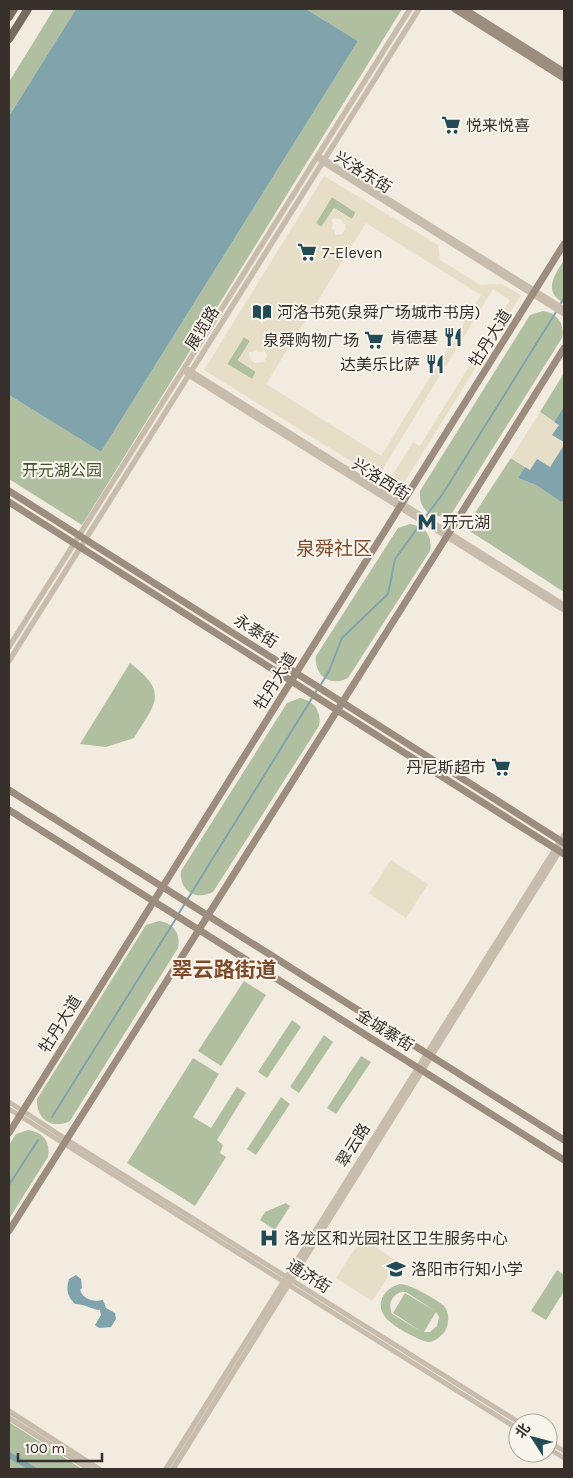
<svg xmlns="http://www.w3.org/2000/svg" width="573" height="1478" font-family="Karla,'Noto Sans SC',sans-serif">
	<rect width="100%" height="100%" fill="#f1ebe0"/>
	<path fill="#b1bfa1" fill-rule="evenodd" d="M54 9H76L9 116V82Z
		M306 9H402L82 525 9 479V395L101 452 358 41Z
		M332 197 356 212 352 219 334 208 322 227 315 224Z
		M564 260V303C542 291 555 275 564 260Z
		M543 311C557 313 565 323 562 338L452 513C434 522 418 511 420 491L530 315Z
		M244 337 250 341 238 360 256 372 252 379 227 364Z
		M564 373V406L554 422 540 412Z
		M511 458 525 467 518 478 536 485 561 502 564 501V592L465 528Z
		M410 524C425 526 433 536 430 551L348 678C330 687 314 676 316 656L398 528Z
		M130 663C169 693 156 702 134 738L106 747 80 744Z
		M300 698C314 701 322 711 319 726L213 892C195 901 179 890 181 871L287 703Z
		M159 921C173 923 181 933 178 948L70 1121C52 1130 36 1119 37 1099L146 925Z
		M244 981 266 995 221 1066 198 1051Z
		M292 1020 301 1027 267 1078 258 1072Z
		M324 1035 333 1042 299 1093 290 1087Z
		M361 1056 371 1062 336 1114 327 1108Z
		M193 1058 219 1074 193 1117 211 1128 237 1087 246 1093 217 1140 223 1145 220 1153 226 1157 195 1206 127 1163Z
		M281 1097 290 1104 256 1155 247 1149Z
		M28 1130C43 1132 51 1142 48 1157L9 1219V1145L16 1134Z
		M286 1203 290 1206 275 1230 260 1220 265 1212Z
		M557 1270 564 1275V1291L546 1320 531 1311Z
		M400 1284C410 1284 436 1299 444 1306 450 1313 449 1324 445 1331 441 1337 435 1341 429 1342 421 1342 391 1325 386 1318 374 1304 384 1288 400 1284ZM401 1292H406L435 1311 405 1293 393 1313 422 1332 392 1314C388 1304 391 1296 401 1292ZM436 1312 439 1317 437 1326 430 1332H424Z
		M9 1422 82 1469H9Z"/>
	<path fill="#e7dec8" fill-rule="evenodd" d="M324 176 438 245 440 260 480 285 502 284 521 295 399 491 204 370ZM332 197 356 213 352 219 334 208 321 227 316 223ZM334 218 340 219 345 224 346 229 342 234 335 235V230L332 229 333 223 331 220ZM366 223 481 295 381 456 266 384ZM493 289 510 300 420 446 413 442 392 476 382 470ZM244 337 250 341 238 360 256 372 252 379 227 364ZM256 350 260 352 265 350 267 356 264 362 255 363 250 359 249 352H253Z
		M540 412 559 425 564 445 550 467 530 470 511 458Z
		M391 860 428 884 406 918 369 893Z
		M362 1238 398 1262 372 1301 336 1278Z"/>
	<path fill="#81a4ac" d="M76 9H306L358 41 101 452 9 395V116Z
		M564 406V442L552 435 559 425 554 422Z
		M564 445V501L561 502 536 485 518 478 525 467 530 470 537 459 550 467Z
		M76 1275 81 1279 82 1288 80 1290C84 1300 93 1302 103 1300L106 1308 115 1313 116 1319 111 1327 99 1328 95 1325 101 1315 100 1310C92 1310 86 1304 75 1304 67 1296 66 1290 69 1279Z"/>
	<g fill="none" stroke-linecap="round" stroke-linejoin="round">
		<path stroke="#81a4ac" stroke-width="2" d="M561 303 564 298
			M426 516 442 495 556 312
			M320 686 329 671 342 638 388 594 395 559 422 522
			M179 913 317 690
			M52 1117 177 917
			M9 1185 38 1140"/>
		<path stroke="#81a4ac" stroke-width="5.5" d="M9 1455 33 1469"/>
		<path stroke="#c8bdac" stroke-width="5" d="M9 1102 66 1139 520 1423
			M9 1109 518 1429
			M548 1441 564 1451
			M548 1448 564 1458"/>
		<path stroke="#c8bdac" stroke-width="5.5" d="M322 158 564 309
			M321 161 564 314
			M189 370 564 605
			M187 374 564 610
			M9 647 410 9
			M9 661 419 9
			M9 1411 99 1469
			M9 1418 89 1469
			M166 1469 564 835
			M173 1469 564 844"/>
		<path stroke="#9c8d7e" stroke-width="7" d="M455 9 564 78
			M464 9 564 72
			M9 491 564 843
			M9 502 564 854
			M9 790 564 1140
			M9 810 564 1160
			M9 1133 564 244
			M9 1231 449 533 564 348"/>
		<path stroke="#786a5d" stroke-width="8" d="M9 17 14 9
			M9 39 28 9"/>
	</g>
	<defs>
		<g id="supermarket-bare" transform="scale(1.5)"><path d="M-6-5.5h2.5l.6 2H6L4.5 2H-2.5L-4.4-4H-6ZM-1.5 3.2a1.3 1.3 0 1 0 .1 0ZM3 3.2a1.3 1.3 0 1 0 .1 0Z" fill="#234b55" stroke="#f9f5ec" stroke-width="2.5" paint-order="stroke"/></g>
		<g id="library-bare" transform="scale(1.5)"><path d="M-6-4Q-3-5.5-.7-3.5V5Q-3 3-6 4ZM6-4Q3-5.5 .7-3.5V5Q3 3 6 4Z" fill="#234b55" stroke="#f9f5ec" stroke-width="2.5" paint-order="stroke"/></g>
		<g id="restaurant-bare" transform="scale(1.5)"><path d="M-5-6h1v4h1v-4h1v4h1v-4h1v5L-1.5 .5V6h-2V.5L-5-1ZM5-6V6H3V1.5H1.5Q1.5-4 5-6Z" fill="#234b55" stroke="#f9f5ec" stroke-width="2.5" paint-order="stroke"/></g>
		<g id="metro-bare" transform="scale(1.5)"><path d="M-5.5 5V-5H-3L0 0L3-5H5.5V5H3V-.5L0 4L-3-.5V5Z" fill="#234b55" stroke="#f9f5ec" stroke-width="2.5" paint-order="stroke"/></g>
		<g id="hospital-bare" transform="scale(1.5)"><path d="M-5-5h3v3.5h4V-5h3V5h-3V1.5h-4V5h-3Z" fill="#234b55" stroke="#f9f5ec" stroke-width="2.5" paint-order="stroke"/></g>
		<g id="school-bare" transform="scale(1.5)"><path d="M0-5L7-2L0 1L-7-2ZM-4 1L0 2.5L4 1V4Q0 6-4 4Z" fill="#234b55" stroke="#f9f5ec" stroke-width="2.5" paint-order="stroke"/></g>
	</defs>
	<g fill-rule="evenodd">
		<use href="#supermarket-bare" x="451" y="125"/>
		<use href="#supermarket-bare" x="307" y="252"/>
		<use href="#library-bare" x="262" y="312"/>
		<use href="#restaurant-bare" x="453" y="337"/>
		<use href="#supermarket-bare" x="374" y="340"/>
		<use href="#restaurant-bare" x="435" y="364"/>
		<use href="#metro-bare" x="427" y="522"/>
		<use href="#supermarket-bare" x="501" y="767"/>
		<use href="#hospital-bare" x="269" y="1238"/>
		<use href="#school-bare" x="396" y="1269"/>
	</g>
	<g text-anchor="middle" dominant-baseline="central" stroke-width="4" stroke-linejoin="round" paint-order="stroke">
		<g font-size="16" fill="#37302b" stroke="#f9f5ec" text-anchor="start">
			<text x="466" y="125">悦来悦喜</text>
			<text x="322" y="252">7-Eleven</text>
			<text x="277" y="312">河洛书苑(泉舜广场城市书房)</text>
			<text x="438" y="337" text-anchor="end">肯德基</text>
			<text x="359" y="340" text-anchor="end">泉舜购物广场</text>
			<text x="420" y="364" text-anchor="end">达美乐比萨</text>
			<text x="442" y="522">开元湖</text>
			<text x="486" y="767" text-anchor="end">丹尼斯超市</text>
			<text x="284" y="1238">洛龙区和光园社区卫生服务中心</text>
			<text x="411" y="1269">洛阳市行知小学</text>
		</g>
		<g font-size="16" fill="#37302b" stroke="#f9f5ec">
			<text transform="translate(363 172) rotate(32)">兴洛东街</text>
			<text transform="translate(202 328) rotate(-58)">展览路</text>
			<text transform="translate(490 338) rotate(-58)">牡丹大道</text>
			<text transform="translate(381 479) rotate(32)">兴洛西街</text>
			<text transform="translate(256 631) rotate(32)">永泰街</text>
			<text transform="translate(275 681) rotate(-58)">牡丹大道</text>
			<text transform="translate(60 1024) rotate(-58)">牡丹大道</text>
			<text transform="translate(385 1030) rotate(32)">金城寨街</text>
			<text transform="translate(353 1145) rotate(-58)">翠云路</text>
			<text transform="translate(309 1276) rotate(32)">通济街</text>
		</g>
		<g font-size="16" fill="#425330" stroke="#f9f5ec">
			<text x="62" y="470">开元湖公园</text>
		</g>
		<g font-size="19" fill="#7f4a2b" stroke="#f9f5ec">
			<text x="334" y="549">泉舜社区</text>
		</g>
		<g font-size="21" font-weight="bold" fill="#7f4a2b" stroke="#f9f5ec">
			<text x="224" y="970">翠云路街道</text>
		</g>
	</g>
	<rect width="573" height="1478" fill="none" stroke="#37302b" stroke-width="20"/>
	<g transform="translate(533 1438) rotate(306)"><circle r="24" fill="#f9f5ec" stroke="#aba69f"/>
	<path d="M0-4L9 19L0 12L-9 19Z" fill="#234b55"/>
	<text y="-8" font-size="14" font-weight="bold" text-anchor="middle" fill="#37302b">北</text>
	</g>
	<path d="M18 1453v8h84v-8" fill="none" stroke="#37302b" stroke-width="2.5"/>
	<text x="25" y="1453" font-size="15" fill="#37302b" stroke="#f9f5ec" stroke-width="4" paint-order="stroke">100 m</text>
</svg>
